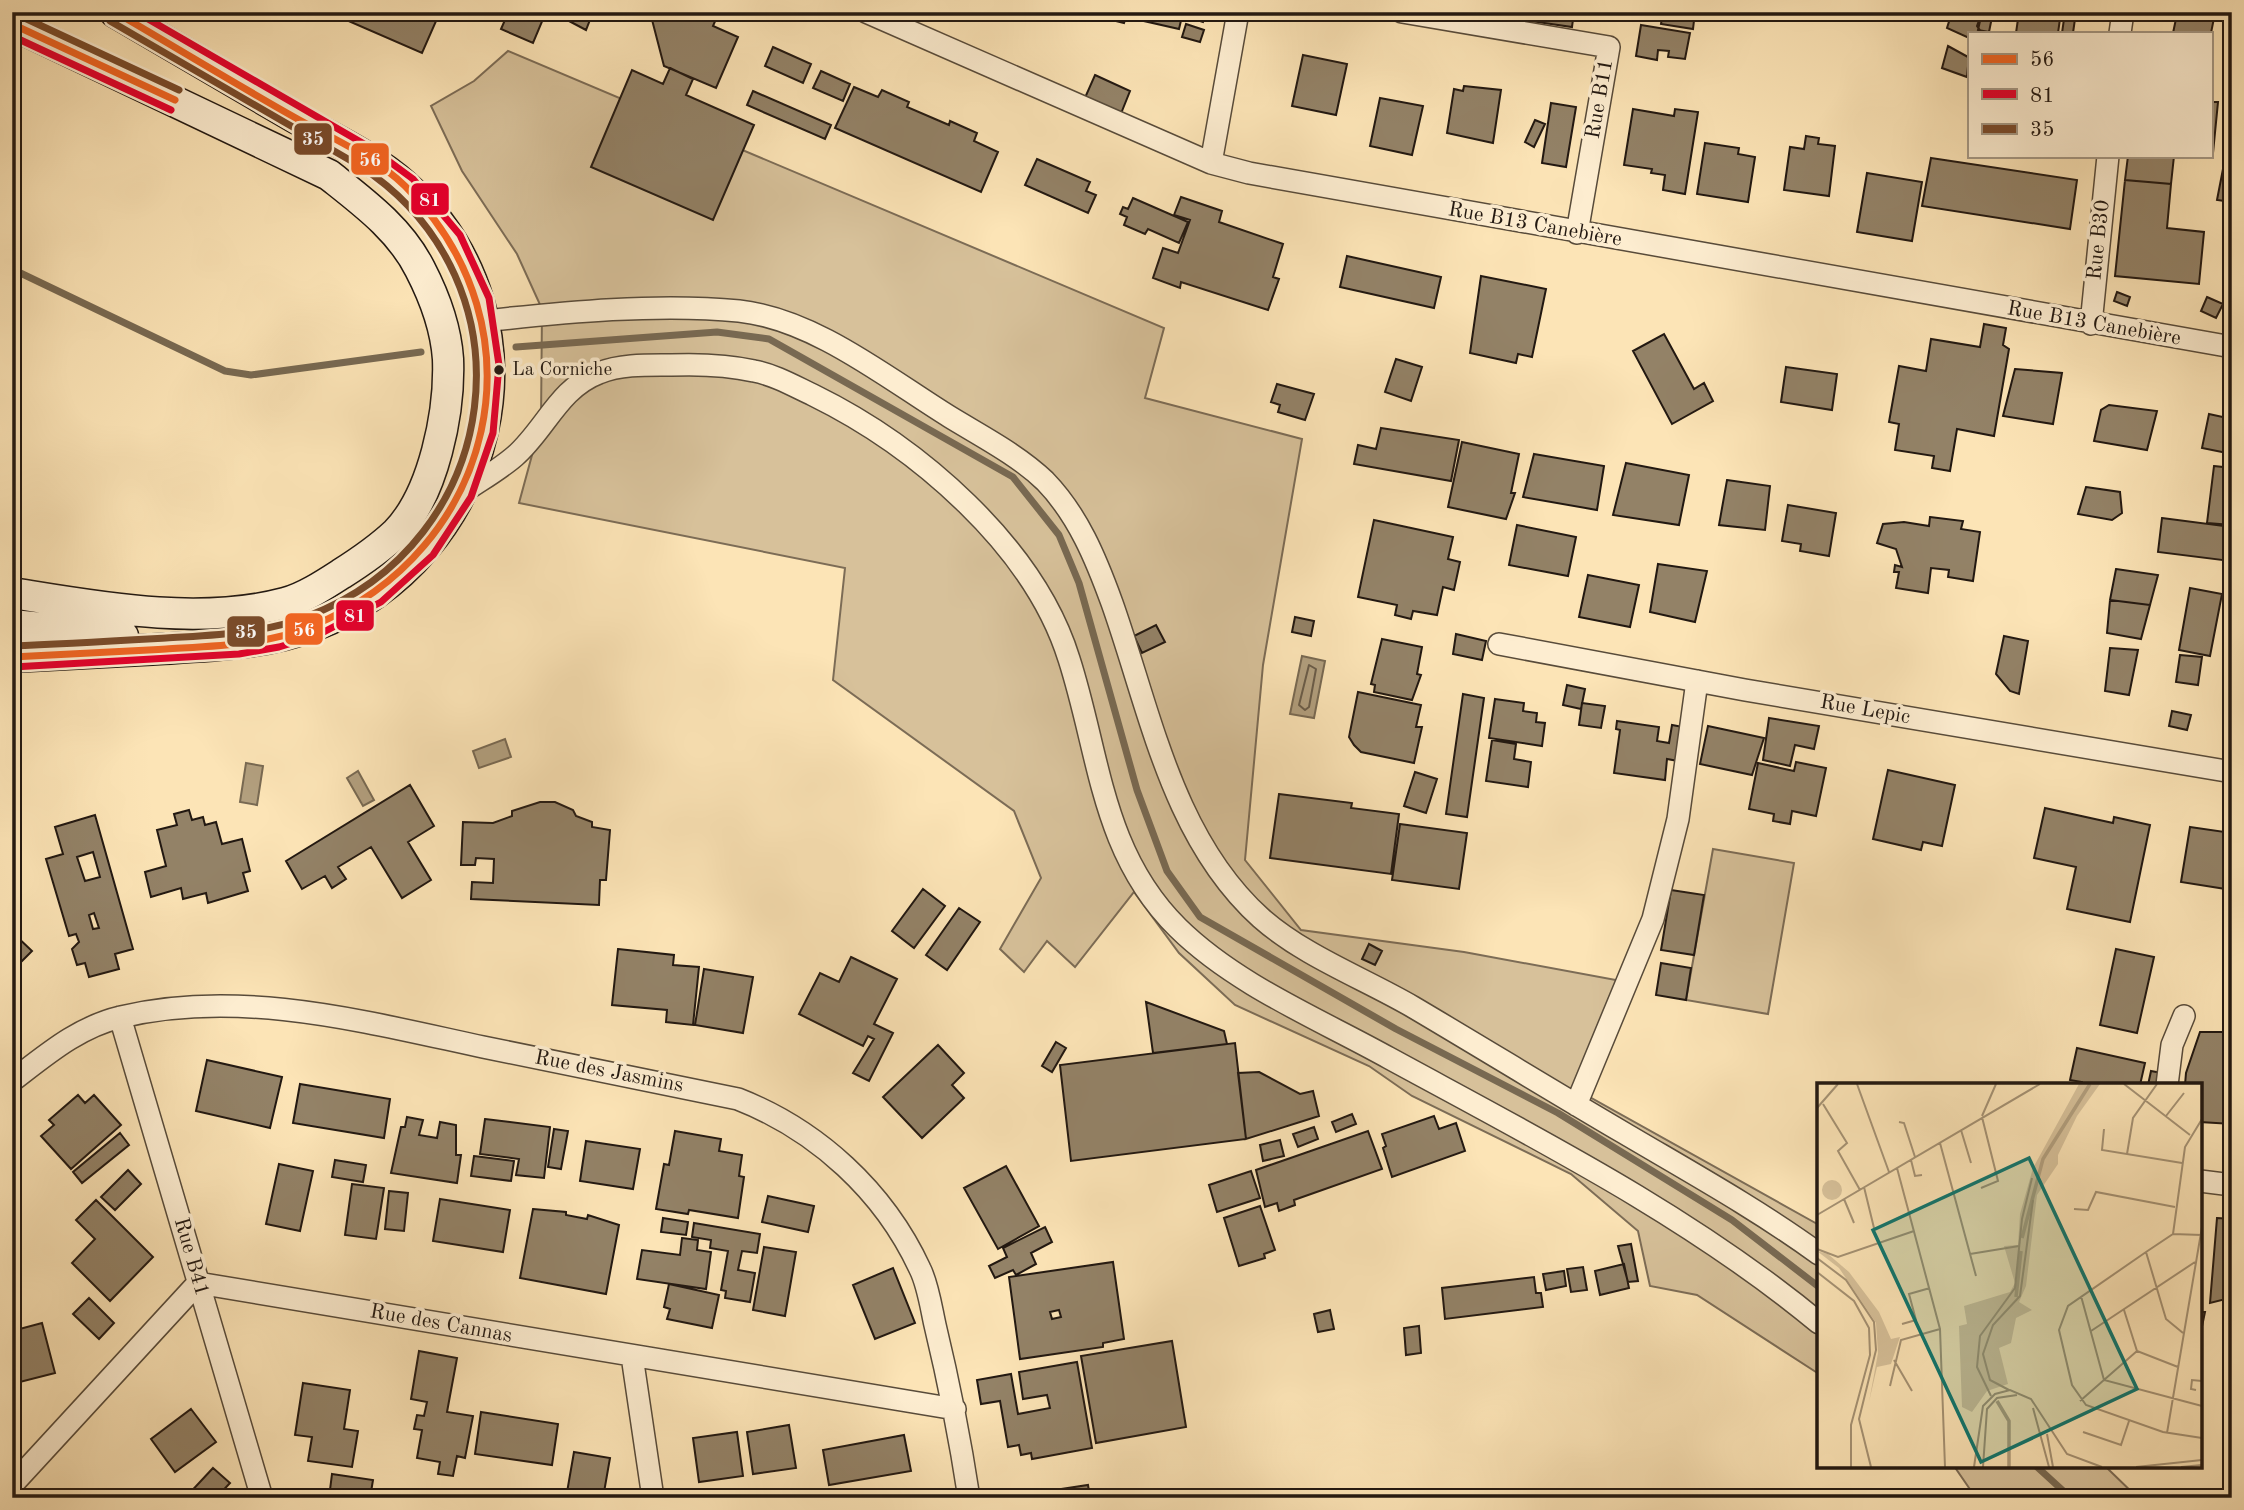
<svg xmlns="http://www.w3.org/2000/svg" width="2244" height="1510" font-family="'Old Standard TT',serif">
	<rect width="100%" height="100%" fill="#fce4b6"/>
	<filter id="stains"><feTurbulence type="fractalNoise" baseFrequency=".00286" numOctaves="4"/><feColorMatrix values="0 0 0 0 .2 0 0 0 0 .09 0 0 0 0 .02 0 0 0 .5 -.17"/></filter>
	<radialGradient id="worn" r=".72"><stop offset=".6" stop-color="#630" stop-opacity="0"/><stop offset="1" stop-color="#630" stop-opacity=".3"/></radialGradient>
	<path fill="#d7c19a" stroke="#7c6c56" stroke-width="2" d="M508 51 1164 328 1145 398 1302 439 1263 665 1245 860 1301 930 1464 952 1632 983 1588 1096 1819 1225V1374L1697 1295 1650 1286 1638 1231 1571 1174 1412 1096 1369 1066 1235 1005 1179 953 1134 892 1075 967 1047 941 1024 972 1000 949 1041 878 1014 811 833 680 845 568 519 503 541 422 542 309 517 254 462 171 431 106 474 81Z
		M1713 849 1794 863 1768 1014 1686 1000Z
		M1954 1466H2105L2138 1498H1976Z"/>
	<path fill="#b29f7e" stroke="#786952" stroke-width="2" d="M1302 656 1325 661 1314 718 1290 714Z
		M505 739 511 757 479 768 473 751Z
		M246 763 263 766 257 805 240 802Z
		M358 771 374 800 363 806 347 778Z"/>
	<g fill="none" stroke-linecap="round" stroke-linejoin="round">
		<path stroke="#6a5c48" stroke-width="2" d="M1309 665 1316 669 1309 707 1305 710 1299 705Z"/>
		<path stroke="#786952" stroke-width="7" d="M12 269 225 371 251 375 421 352
			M516 347 717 332 769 339 1013 477 1059 535 1079 583 1137 790 1167 871 1200 917 1396 1029 1558 1113 1732 1220 1819 1287
			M2036 1466 2071 1498"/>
	</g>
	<path fill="#938267" stroke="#221811" stroke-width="2" fill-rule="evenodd" d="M339 12H440L422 53 337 16Z
		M486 12H504L501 19Z
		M518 12H546L533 43 501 29 505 20Z
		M552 12H593L586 30Z
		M650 12H719L713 26 738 37 716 88 664 66Z
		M1110 12H1183L1179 29 1126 17 1124 23 1108 19Z
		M1186 12H1206L1203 22 1184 16Z
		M1491 12H1574L1572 27 1510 18 1509 26 1489 23Z
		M1663 12H1695L1693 29 1661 24Z
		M1952 12H1982L1977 26 1982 33H1969V38L1947 28Z
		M1982 12H1993L1989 32 1978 30Z
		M2019 12H2061L2058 33H2016Z
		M2065 12H2076L2073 33H2062Z
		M2177 14 2214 18 2211 33H2173Z
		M1186 24 1204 30 1200 42 1182 37Z
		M1641 25 1690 33 1685 59 1668 57 1669 51 1658 50 1657 60 1636 56Z
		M1948 46 1968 57 1969 55 1967 77 1942 68Z
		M773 47 811 64 803 83 765 66Z
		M1303 55 1347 64 1336 115 1292 106Z
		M670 68 693 79 686 95 754 125 713 220 591 167 632 70 663 84Z
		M821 71 850 84 843 101 813 88Z
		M1095 75 1130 91 1120 116 1084 100Z
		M1464 86 1501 90 1493 143 1447 133 1454 89 1463 91Z
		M854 87 878 97 882 90 909 102 907 107 949 125 950 121 977 133 974 141 998 152 981 192 835 128Z
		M753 91 831 125 825 139 747 105Z
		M1380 98 1423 106 1412 155 1370 146Z
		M2211 102H2218L2213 153H2211Z
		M1551 103 1576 107 1566 167 1542 163Z
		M1633 109 1674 116 1675 109 1698 112 1685 194 1663 190 1665 175 1651 173 1652 169 1624 165Z
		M1535 120 1545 124 1534 147 1525 142Z
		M1806 136 1819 138 1818 144 1835 146 1829 196 1784 190 1790 147 1804 149Z
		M1705 143 1739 148 1738 154 1755 157 1748 202 1697 194Z
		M2128 156H2174L2171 184 2125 180Z
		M1931 158 2077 180 2070 229 1922 206Z
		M1037 159 1090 182 1086 191 1096 195 1088 213 1025 185Z
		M2223 169 2232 171V202L2217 200Z
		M1867 173 1922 182 1912 241 1857 232Z
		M2125 180 2171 184 2167 228 2204 232 2199 284 2115 276Z
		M1181 197 1222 211 1219 222 1283 244 1273 277 1279 279 1268 310 1181 282 1180 288 1153 278 1163 248 1178 253 1190 220 1174 215Z
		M1133 198 1188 222 1179 243 1148 229 1145 234 1124 225 1127 217 1120 214 1123 207 1128 209Z
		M1347 256 1441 277 1434 308 1340 287Z
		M1481 276 1546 289 1532 357 1518 354 1516 363 1470 353Z
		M2117 292 2130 297 2127 306 2114 301Z
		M2207 297 2223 304 2216 318 2201 311Z
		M1984 324 2006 328 2003 345 2009 349 1994 436 1957 429 1950 471 1932 468 1934 456 1895 450 1899 424 1889 422 1899 366 1926 371 1931 339 1980 347Z
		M1664 334 1694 389 1704 383 1713 401 1672 424 1633 351Z
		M1396 359 1422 367 1411 401 1385 392Z
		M1786 367 1837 374 1832 410 1781 402Z
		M2015 369 2062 373 2053 424 2003 416Z
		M1277 384 1314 394 1305 420 1278 412 1280 405 1271 402Z
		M2109 405 2157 411 2147 450 2094 441 2101 410Z
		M2209 414 2232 419V454L2202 448Z
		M1381 428 1459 440 1451 481 1354 464 1358 445 1376 449Z
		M1462 442 1519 454 1511 493H1515L1506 519 1448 507Z
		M1534 454 1604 466 1597 510 1523 497Z
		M1626 463 1689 475 1679 525 1613 515Z
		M2214 466 2232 468V525L2207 523Z
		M1727 480 1770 486 1765 530 1719 525Z
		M2086 487 2120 492 2122 513 2112 520 2078 514Z
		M1788 505 1836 513 1829 556 1800 551 1801 544 1782 541Z
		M1930 517 1963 521 1961 529 1980 532 1973 581 1948 577 1949 570 1931 568 1928 593 1896 588 1899 572H1894L1895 565 1902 567 1896 549 1877 543 1883 524 1904 522 1929 526Z
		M2162 518 2232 527 2230 561 2158 552Z
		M1374 520 1453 537 1448 559 1460 562 1454 590 1443 587 1437 615 1413 611 1411 619 1395 615 1397 605 1358 597Z
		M1517 525 1576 537 1568 576 1509 565Z
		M1658 564 1707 571 1695 622 1650 612Z
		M2116 569 2158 575 2150 605 2110 600Z
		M1588 575 1639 585 1630 627 1579 617Z
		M2232 584V613L2228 612Z
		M2190 588 2222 594 2210 656 2179 650Z
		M2110 600 2150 605 2141 639 2107 633Z
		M1295 617 1314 621 1311 636 1292 632Z
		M1156 625 1165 642 1142 653 1134 636Z
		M1456 634 1486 641 1482 660 1453 654Z
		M2004 636 2028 641 2019 694 2010 691 1996 674Z
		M1382 639 1422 647 1417 674 1421 675 1412 700 1374 692 1375 685 1371 684Z
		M2110 648 2138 650 2129 695 2105 691Z
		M2180 655 2202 657 2198 685 2176 682Z
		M1567 685 1585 689 1581 709 1563 705Z
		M1358 692 1421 705 1416 727H1422L1414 763 1361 752 1354 745 1349 737Z
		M1463 694 1484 698 1467 817 1446 814Z
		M1495 699 1524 703 1523 711 1537 713 1536 722 1545 723 1542 746 1489 738Z
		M1582 703 1605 706 1601 728 1579 725Z
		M2172 711 2191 715 2187 730 2169 726Z
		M1769 718 1819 726 1814 749 1795 745 1790 766 1763 760Z
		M1617 721 1659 727 1657 741 1669 743 1672 725 1683 727 1678 761 1667 759 1665 780 1614 773 1620 730 1616 729Z
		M1708 726 1764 738 1752 775 1700 764Z
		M1492 740 1516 744 1514 759 1531 762 1528 787 1486 781Z
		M1796 762 1826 768 1816 816 1792 811 1790 824 1773 821 1774 814 1749 809 1758 763 1794 771Z
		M1888 770 1955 785 1942 846 1923 842 1921 850 1873 839Z
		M1415 772 1437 779 1426 813 1404 806Z
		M410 785 434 826 408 842 431 880 402 898 371 847 338 867 346 879 332 888 325 876 302 889 286 861Z
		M1279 794 1352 803 1351 808 1399 814 1391 874 1270 858Z
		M540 802H555L573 810 576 816 592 822V827L610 830 606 880H600L599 905 471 899 472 882 493 883 494 859 476 858 475 865H461L463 822 493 823 512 816V811Z
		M2045 808 2113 823 2114 817 2150 825 2130 922 2067 909 2076 867 2034 858Z
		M189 810 192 820 203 817 205 825 216 822 222 844 242 839 250 871 243 873 248 891 208 903 206 893 183 899 181 888 151 897 145 872 166 866 157 830 177 825 174 814Z
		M95 815 133 949 115 954 119 969 89 977 85 963 77 965 72 949 79 942 76 934 69 936 46 859 63 854 55 827ZM93 852 100 877 85 881 77 857ZM94 913 99 928 93 929 89 915Z
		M1400 824 1467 833 1459 889 1392 880Z
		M2190 827 2232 833V890L2181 882Z
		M923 889 945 906 914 948 892 931Z
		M1671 890 1704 895 1694 955 1661 950Z
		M959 908 980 922 947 970 926 955Z
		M12 932 32 951 12 971Z
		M1369 944 1382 951 1375 965 1362 959Z
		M618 949 674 955 673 965 699 967 693 1025 666 1022 667 1010 612 1005Z
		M2116 949 2154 957 2137 1033 2100 1025Z
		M851 957 897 979 874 1024 893 1033 869 1081 853 1073 874 1039 868 1036 863 1046 799 1014 820 973 839 982Z
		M1661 963 1691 968 1686 1000 1656 995Z
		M704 969 753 977 743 1033 695 1025Z
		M1146 1002 1224 1031 1227 1044 1153 1053Z
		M2200 1032H2232V1124L2200 1122V1085H2185L2186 1073Z
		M1056 1042 1066 1048 1052 1072 1042 1066Z
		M1235 1043 1246 1139 1071 1161 1060 1065Z
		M938 1045 964 1073 952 1085 964 1098 922 1138 883 1097Z
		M2077 1048 2145 1063 2140 1085H2082V1082L2070 1080Z
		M207 1060 282 1077 270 1128 196 1111Z
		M2151 1071 2162 1073 2159 1085H2148Z
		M1259 1072 1300 1094 1313 1091 1319 1116 1246 1139 1238 1073Z
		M300 1084 390 1099 384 1138 293 1123Z
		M78 1095 85 1103 94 1095 121 1125 71 1169 41 1136 54 1125 49 1120Z
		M1352 1114 1356 1124 1336 1132 1332 1122Z
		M1434 1116 1439 1129 1456 1123 1465 1151 1392 1177 1383 1148 1386 1146 1382 1134Z
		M407 1117 423 1120 419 1135 437 1138 440 1122 456 1125V1155H461L457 1183 391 1173 401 1127H405Z
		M485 1119 550 1127 544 1178 516 1175 519 1159 480 1154Z
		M1314 1127 1318 1139 1298 1147 1293 1134Z
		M554 1129 568 1131 561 1169 548 1167Z
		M675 1131 721 1139 719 1151 742 1155 739 1176 744 1177 738 1218 689 1210 688 1214 656 1209 664 1164 669 1165Z
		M1368 1131 1382 1169 1294 1200 1295 1205 1279 1211 1277 1203 1265 1207 1256 1170Z
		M120 1133 129 1145 82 1183 73 1172Z
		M1280 1140 1284 1156 1263 1161 1260 1145Z
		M586 1141 640 1149 633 1189 580 1181Z
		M474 1156 514 1161 511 1181 471 1176Z
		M335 1160 366 1165 363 1182 332 1177Z
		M279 1164 313 1171 300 1231 266 1224Z
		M1006 1166 1039 1226 998 1249 964 1188Z
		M128 1170 141 1184 115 1210 101 1197Z
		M1251 1171 1260 1198 1217 1212 1209 1185Z
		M352 1184 384 1188 376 1239 345 1235Z
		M389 1191 408 1193 404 1231 385 1229Z
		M768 1196 814 1206 808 1232 762 1222Z
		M440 1199 510 1210 503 1252 433 1241Z
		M96 1200 153 1257 110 1301 72 1263 95 1239 76 1220Z
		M1260 1206 1275 1250 1264 1254 1265 1258 1239 1266 1224 1218Z
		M533 1209 566 1212V1215L587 1219 588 1215 619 1225 606 1294 520 1278Z
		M663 1218 688 1222 686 1235 661 1232Z
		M2217 1218 2232 1219V1279L2226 1299 2210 1303Z
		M694 1223 760 1234 757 1253 742 1251 738 1270 755 1273 750 1302 725 1298 726 1291 721 1290 728 1251 710 1248 711 1240 692 1237Z
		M1045 1227 1052 1242 1031 1253 1036 1264 1016 1275 1013 1270 995 1278 989 1266 1007 1257 1003 1248Z
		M682 1238 698 1240 697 1250 711 1252 706 1289 637 1279 642 1250 680 1255Z
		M1631 1244 1638 1281 1628 1282 1618 1246Z
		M764 1247 796 1252 785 1316 753 1310Z
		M1113 1262 1124 1339 1103 1343V1347L1020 1359 1009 1277ZM1059 1310 1061 1317 1052 1319 1050 1312Z
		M1624 1264 1629 1288 1600 1295 1595 1271Z
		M1583 1267 1587 1290 1571 1292 1567 1269Z
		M893 1268 915 1323 875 1339 853 1285Z
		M1564 1271 1566 1286 1546 1290 1543 1274Z
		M1534 1277 1536 1293H1541L1543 1307 1445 1319 1442 1288Z
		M669 1284 719 1295 712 1328 667 1319 670 1309 664 1307Z
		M89 1298 114 1323 99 1339 73 1314Z
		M1330 1310 1334 1329 1318 1332 1314 1314Z
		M2200 1312H2205L2200 1336Z
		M42 1323 55 1373 12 1384V1331Z
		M1419 1326 1421 1353 1406 1355 1404 1328Z
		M1172 1341 1186 1427 1096 1443 1081 1356Z
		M419 1351 457 1358 447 1412 473 1416 465 1458 457 1456 453 1476 438 1474 440 1462 417 1458 422 1430 414 1429 417 1415 424 1416 427 1402 411 1399Z
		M1077 1362 1092 1448 1032 1459 1031 1453 1021 1455 1019 1445 1008 1447 1000 1401 981 1404 977 1380 1011 1374 1018 1414 1050 1408 1047 1395 1023 1399 1019 1372Z
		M303 1383 350 1390 344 1429 358 1431 352 1467 308 1461 312 1437 295 1435Z
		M191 1409 216 1442 175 1472 151 1439Z
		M481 1412 558 1424 552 1465 475 1454Z
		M789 1425 796 1468 753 1474 747 1432Z
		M737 1432 743 1476 699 1482 693 1438Z
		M904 1435 911 1471 829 1485 823 1450Z
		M574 1452 610 1458 603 1498H566Z
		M213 1468 230 1483 216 1498H185Z
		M332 1474 373 1480 370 1498H329Z
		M1088 1485 1090 1498H1055L1054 1490Z
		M134 1491 138 1498H123Z"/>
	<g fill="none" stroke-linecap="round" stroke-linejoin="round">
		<g stroke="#584b3a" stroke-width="24">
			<path id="minor" d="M866 12 1211 163 1249 173 2232 347
				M1402 12 1609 47 1577 233
				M2120 33 2123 12
				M1211 163 1238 12
				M484 321C566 312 658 303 739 311 814 319 887 378 950 417 981 436 1018 455 1045 481 1078 515 1096 559 1112 603 1150 710 1172 838 1261 918 1304 956 1363 978 1413 1007 1484 1049 1554 1092 1624 1133 1690 1172 1757 1209 1819 1254
				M2091 324 2108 156
				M462 493C479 481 499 470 515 456 545 430 559 388 599 373 621 364 648 365 671 365 698 364 728 365 754 371 775 375 794 386 813 395 917 446 1034 546 1069 659 1100 755 1101 852 1178 928 1236 985 1319 1019 1389 1058 1536 1138 1690 1216 1819 1323
				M1499 644 1745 690 2232 772
				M120 1017 262 1498
				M12 1081C46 1055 78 1027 121 1017 240 988 366 1022 483 1047 568 1064 653 1081 738 1099 817 1130 884 1191 920 1269 928 1285 931 1307 935 1325 949 1383 960 1439 969 1498
				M2167 1085 2172 1045 2184 1016
				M1576 1105 1653 919 1678 819 1697 681
				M2200 1181 2232 1185
				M632 1356 653 1498
				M12 1485 198 1283 955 1409"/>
		</g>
		<g stroke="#221811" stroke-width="33">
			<path id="secondary" d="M12 24 329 175C363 202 400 229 420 269 434 296 446 329 448 359 450 412 434 494 396 533 379 549 360 562 341 574 324 585 304 598 285 603 198 626 99 607 12 593
				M12 625 123 636
				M12 657C62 654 111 652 160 649 211 646 265 644 313 626 495 558 553 320 405 186 373 157 331 138 294 117 235 82 175 47 115 12"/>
		</g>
		<use href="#minor" stroke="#fdedd0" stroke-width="21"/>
		<use href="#secondary" stroke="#fdedd0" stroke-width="30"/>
		<g stroke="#fdedd0" stroke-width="12">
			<path id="bus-1" d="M12 24 175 100
				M12 657C64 654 115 652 166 649 214 646 267 645 312 626 496 551 548 328 405 186 374 156 331 138 294 117 234 83 175 47 115 12"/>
		</g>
		<g stroke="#fdedd0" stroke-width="12">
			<path id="bus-2" d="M12 36 171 110
				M13 667 239 654 279 647 318 635 381 602 433 555 471 497 493 433 499 365 489 298 460 235 413 179 371 148 136 12"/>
		</g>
		<g stroke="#fdedd0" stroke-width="12">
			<path id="bus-3" d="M16 14 179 90
				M12 646C63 644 114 641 166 638 212 635 262 634 306 617 504 543 539 283 360 166L110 21"/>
		</g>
		<use href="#bus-1" stroke="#f26522" stroke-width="7"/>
		<use href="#bus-2" stroke="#e4002b" stroke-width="7"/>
		<use href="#bus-3" stroke="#7a4b2a" stroke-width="7"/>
	</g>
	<circle fill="#221811" stroke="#fdedd0" stroke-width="2.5" cx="499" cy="370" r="6"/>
	<g text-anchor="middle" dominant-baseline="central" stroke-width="7" stroke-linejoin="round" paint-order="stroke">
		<g font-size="19" fill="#221811" stroke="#fdedd0" text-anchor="start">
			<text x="512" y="370">La Corniche</text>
		</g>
		<g font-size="21" fill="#221811" stroke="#fdedd0">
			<text transform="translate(1600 99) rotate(-80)">Rue B11</text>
			<text transform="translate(1535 225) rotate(10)">Rue B13 Canebière</text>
			<text transform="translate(2099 240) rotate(-84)">Rue B30</text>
			<text transform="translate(2094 324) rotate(10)">Rue B13 Canebière</text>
			<text transform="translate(1865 710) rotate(10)">Rue Lepic</text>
			<text transform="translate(609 1072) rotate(11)">Rue des Jasmins</text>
			<text transform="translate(191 1257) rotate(74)">Rue B41</text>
			<text transform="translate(441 1324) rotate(10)">Rue des Cannas</text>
		</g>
	</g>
	<g transform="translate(1817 1083)">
		<rect width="385" height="385" fill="#fce4b6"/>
		<path d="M262 1H283L260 33 241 72V81L220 112 209 203 202 219 215 227 199 235 194 260 182 265 191 301 170 308 155 329 145 324 142 243 150 241 147 223 193 209 198 200 187 163 201 162 203 131 216 85ZM5 107a10 10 0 1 1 20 0a10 10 0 1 1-20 0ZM0 168 11 171 32 189 62 229 74 256 83 254 74 281 60 284 52 319 61 270 59 240 22 185Z" fill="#d7c19a"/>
		<path fill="none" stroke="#b29f7e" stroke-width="3.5" d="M205 155 226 76 273 1M199 214 204 168M180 318 192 338V384"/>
		<path fill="none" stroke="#a59274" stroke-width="2" d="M40 1 72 89M307 1 373 52M6 21 30 60 21 68 43 107M0 25 21 1M165 33 179 1M349 33 367 10M82 39 87 40 98 74M287 46 285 67 365 80M144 47 154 80M123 60 159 193M310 71 316 35 340 1M94 77 98 93 105 92M80 85 123 246 128 384M47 104 57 145M164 105 181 98 165 34M27 116 37 140M257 126 271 127 279 109 358 124M0 132 223 1M356 151 368 64 385 36M385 152 356 151 329 169 251 223 242 247 255 302 269 322 346 349 385 355M0 166 21 174 97 148M329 169 349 236 366 250M153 171 202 163M0 175 29 197 57 239 59 267 42 336 54 384M0 189 37 218 52 245 53 272 34 342V384M264 213 287 297 385 323M307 227 320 268 361 284M85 241 99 237 92 211 113 205M274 248 378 179M77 277 95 308M73 303 84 257 123 246M192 307 173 297 166 271 176 242 203 213 216 117M379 307 374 306 375 297 385 298M174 313 160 284 163 253 198 205 205 136 215 95M263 318 320 268M216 325 232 384M266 349 304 362 312 338M350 350 385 144M230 351 236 384M157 384 166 323 178 311 193 307 214 316 250 371 285 384M166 384 170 326 180 315 200 312M319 384 385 377M364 384 385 382"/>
		<path fill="#0f766e" fill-opacity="0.15" stroke="#0f766e" stroke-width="3.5" d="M212 75 320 306 164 379 56 147Z"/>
		<rect width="385" height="385" fill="none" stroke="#221811" stroke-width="3.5"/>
	</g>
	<g stroke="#fdedd0" stroke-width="2.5">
		<rect x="293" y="122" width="40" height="34" rx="7" fill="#7a4b2a"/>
		<rect x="350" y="142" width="40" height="34" rx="7" fill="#f26522"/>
		<rect x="410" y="182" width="40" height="34" rx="7" fill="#e4002b"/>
		<rect x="335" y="599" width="40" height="33" rx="7" fill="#e4002b"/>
		<rect x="284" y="612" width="40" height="34" rx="7" fill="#f26522"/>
		<rect x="226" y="615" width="40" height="33" rx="7" fill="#7a4b2a"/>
	</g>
	<g font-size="19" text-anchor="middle" font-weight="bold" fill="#fff">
		<text x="313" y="145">35</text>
		<text x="370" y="166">56</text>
		<text x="430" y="206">81</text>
		<text x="355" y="622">81</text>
		<text x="304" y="636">56</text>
		<text x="246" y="638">35</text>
	</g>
	<rect width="2244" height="1510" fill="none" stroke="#fce4b6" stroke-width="42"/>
	<rect x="14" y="14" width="2216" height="1482" fill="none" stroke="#221811" stroke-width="3.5"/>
	<rect x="21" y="21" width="2202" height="1468" fill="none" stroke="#221811" stroke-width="2"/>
	<rect x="1968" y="32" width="245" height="126" fill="#fdedd0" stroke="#a59884" stroke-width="2"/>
	<rect x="1982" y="54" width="35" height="10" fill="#f26522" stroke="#a59884" stroke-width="2"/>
	<text x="2030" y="66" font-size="21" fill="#221811">56</text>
	<rect x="1982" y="89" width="35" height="10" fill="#e4002b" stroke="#a59884" stroke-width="2"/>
	<text x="2030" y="102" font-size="21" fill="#221811">81</text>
	<rect x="1982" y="124" width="35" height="10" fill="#7a4b2a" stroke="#a59884" stroke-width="2"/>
	<text x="2030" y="136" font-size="21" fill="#221811">35</text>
	<rect width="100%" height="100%" filter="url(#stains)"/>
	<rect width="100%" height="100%" fill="url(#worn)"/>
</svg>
